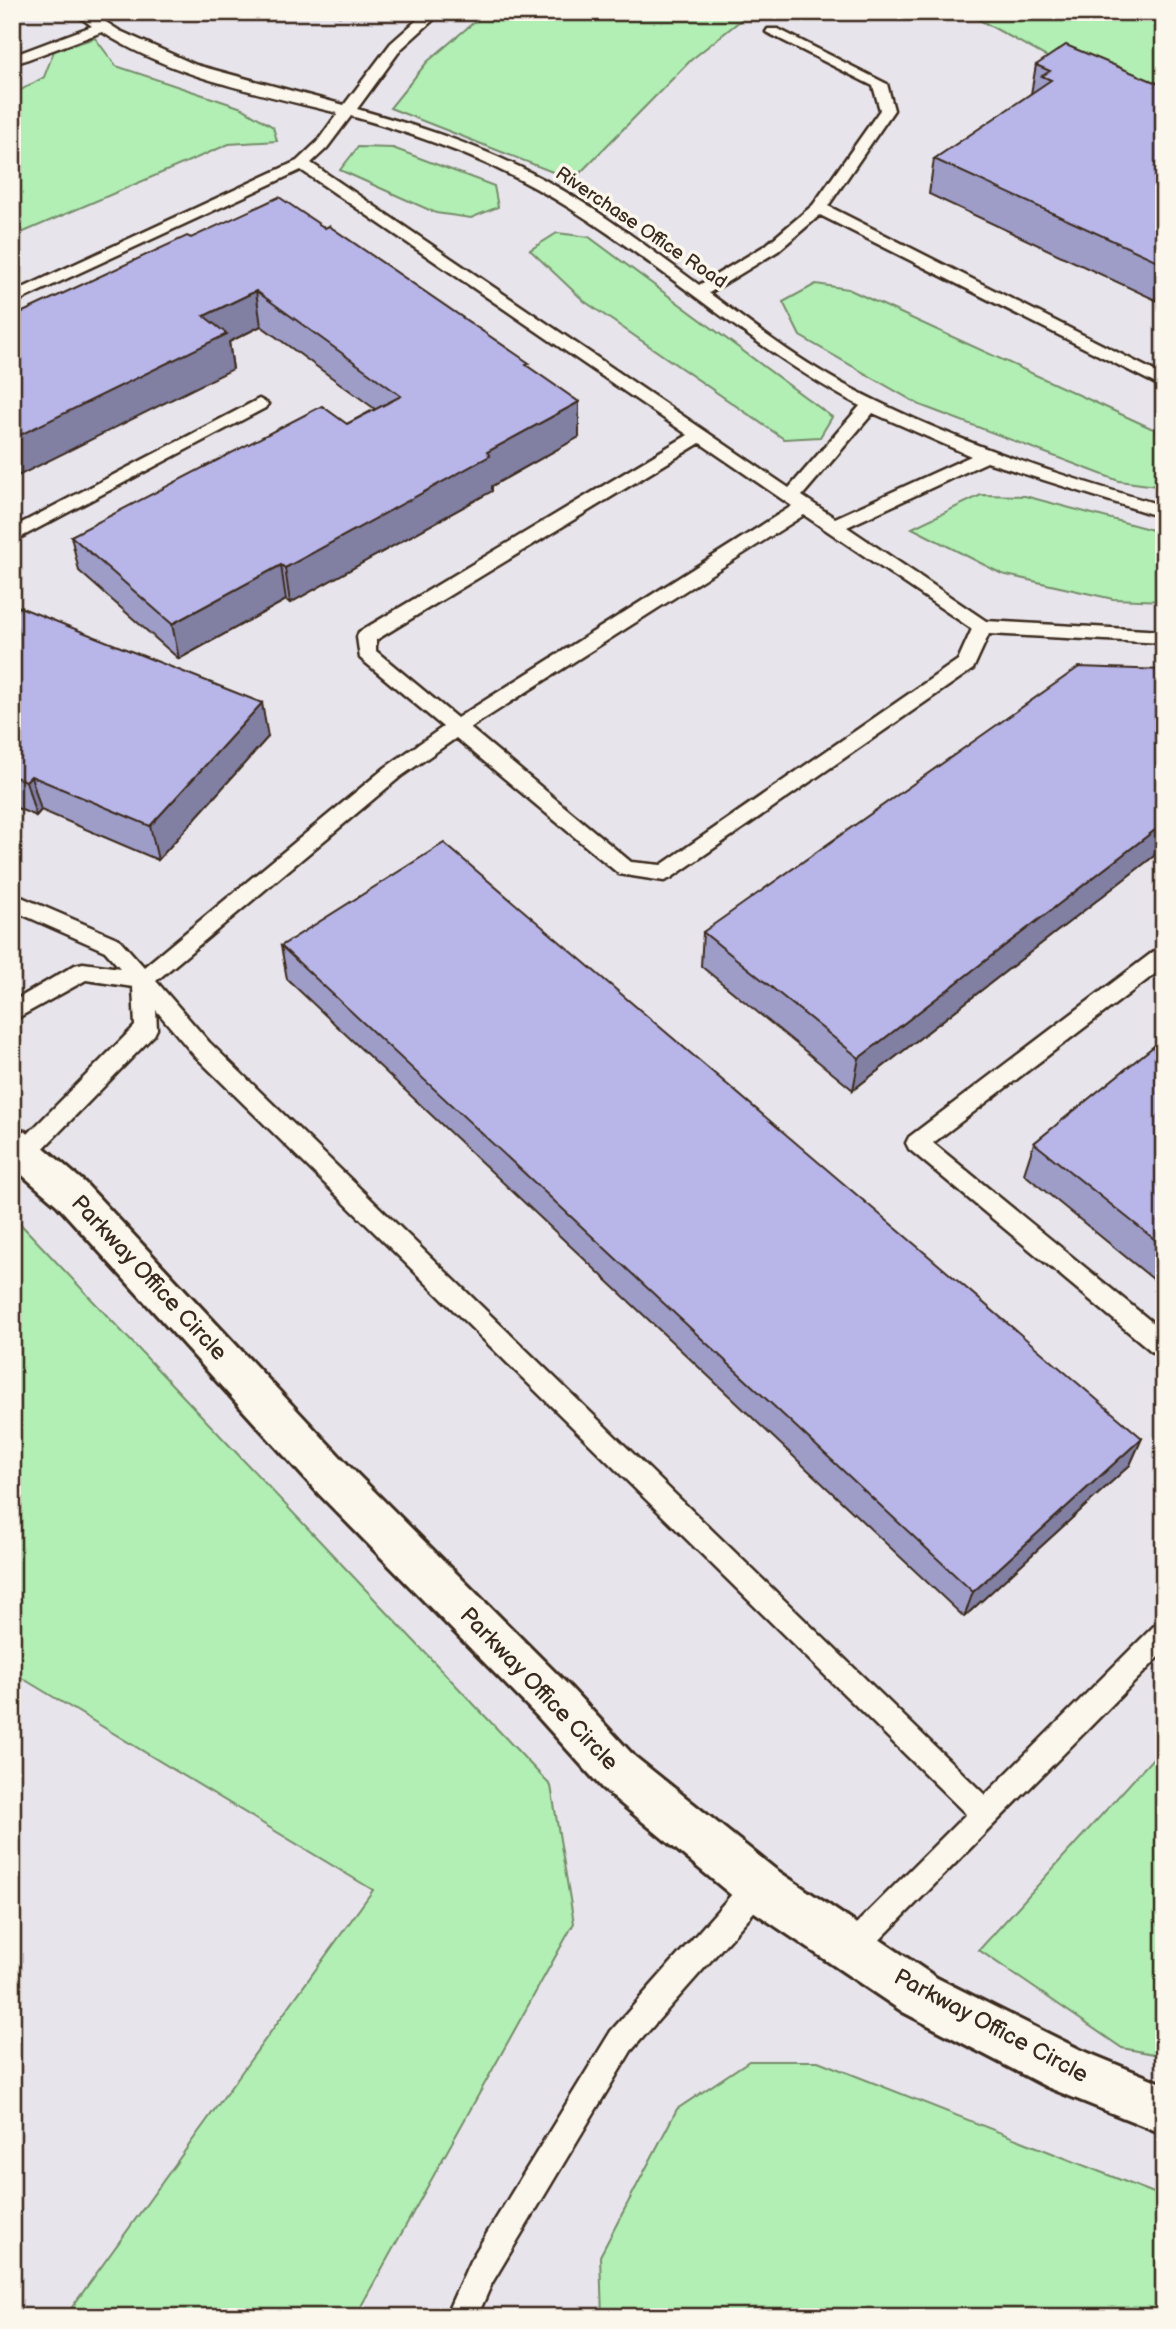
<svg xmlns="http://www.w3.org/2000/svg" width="1176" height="2329" font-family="'Balsamiq Sans',sans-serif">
	<rect width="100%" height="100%" fill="#fbf7ec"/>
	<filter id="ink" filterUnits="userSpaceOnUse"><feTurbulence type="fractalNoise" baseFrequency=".0143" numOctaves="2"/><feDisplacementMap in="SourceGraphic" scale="14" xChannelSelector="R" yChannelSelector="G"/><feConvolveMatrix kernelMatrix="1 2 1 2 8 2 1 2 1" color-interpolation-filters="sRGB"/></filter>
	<g filter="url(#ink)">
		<path fill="#e7e4eb" d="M12 12H1164V2317H12Z"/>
		<path fill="#b1efb5" stroke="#768c6a" stroke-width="2" d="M486 12H751L691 60 573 180 390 108 427 62Z
			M965 12H1164V116L1118 96Z
			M95 38 116 66 242 108 273 127 277 141 229 144 12 237V95L44 77 54 51Z
			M358 147 393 148 494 186 498 207 471 218 436 213 340 170Z
			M557 233 589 237 832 417 820 437 784 439 584 301 530 250Z
			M816 284 848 289 1164 434V487L1119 481 920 405 800 336 783 302Z
			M981 495 1025 496 1164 533V601L1113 599 1002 574 912 528Z
			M12 1215 551 1786 574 1923 355 2317H65L373 1890 12 1672Z
			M1164 1746V2056L1122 2048 979 1950Z
			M749 2061H818L1164 2197V2317H602L600 2256 677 2109Z"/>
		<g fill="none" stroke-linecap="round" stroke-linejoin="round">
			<g stroke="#3b2a1e" stroke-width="5">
				<path id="service" d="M73 12H90L120 31 196 65 344 105 391 43 426 12H442L401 49 357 109C421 127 484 147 543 179 598 209 649 248 699 285L766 245 813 205 880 110 873 86 766 32 768 29H778L887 84 894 110 828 206 1164 376V388L820 215 778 251 709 293C752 325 794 357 841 383 943 438 1053 474 1164 506V518L987 462 847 527 986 621 1164 631V643L989 634 973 669 671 878 664 881 619 874 456 738 400 777 156 981 209 1042 985 1795 1155 1625 1164 1622V1652L861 1959 851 1963 841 1959 837 1949 841 1939 966 1814 193 1054 156 1010 157 1029 154 1035 32 1160 24 1162 16 1160 13 1153 16 1146 135 1026 133 987 86 980 12 1021V1002L75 965 83 963 120 968 105 951 12 910V893L119 939 144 967 386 767 443 727 360 658 357 637 359 632 688 435 301 170 12 304V293L297 161 317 142 338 113C259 93 172 77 102 32L12 65V56L92 26ZM351 116C429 138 502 165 571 209 670 271 756 351 860 406L789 488 311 163 327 148ZM873 413 971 456 835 518 802 496ZM700 443 792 506 457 718 376 651V640ZM804 515 972 629 958 660 661 865 631 862 470 728Z
					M259 399 268 404 265 408 12 542V528Z
					M1164 947V967L933 1143 1164 1332V1357L1155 1354 909 1149 906 1143 909 1137 1157 949Z
					M758 1872 768 1876 772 1886 768 1896 631 2051 492 2283 477 2317H445L470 2261 611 2031 748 1876Z"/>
			</g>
			<g stroke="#3b2a1e" stroke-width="6">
				<path id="tertiary" d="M12 1128 26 1132 85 1183 349 1466 570 1687 634 1756 775 1869 937 1978 1081 2050 1164 2084V2134L1047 2087 903 2012 741 1903 602 1788 538 1717 319 1494 57 1205 12 1166Z"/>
			</g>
			<use href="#service" fill="#fbf7ec" fill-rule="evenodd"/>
			<use href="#tertiary" fill="#fbf7ec" fill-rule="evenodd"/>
		</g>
		<path fill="#9e9dc8" stroke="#3b2a1e" stroke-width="2" d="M329 12H344L340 16Z
			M1036 65 1164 86V304L929 194 934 159 1031 94Z
			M191 238 529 367 579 437 492 486V491L290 603 286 600 179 659 79 571 71 536 347 424 375 409 261 326 229 342 233 369Z
			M12 604 268 737 158 860 41 810 36 816 12 806Z
			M1164 670V825L1154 856 853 1090 701 966 703 932Z
			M281 946 1142 1438 1130 1465 964 1617 287 979Z
			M1164 1038V1288L1024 1174 1034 1143Z"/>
		<path fill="#817fa2" stroke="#3b2a1e" stroke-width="2" d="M256 291 261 326 229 342 233 369 12 479V439L204 316Z
			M579 402V437L492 486V491L290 603 285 568 487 452Z
			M281 565 286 600 179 659 172 624Z
			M262 703 268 737 158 860 150 826Z
			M31 776 41 810 36 816 26 781Z
			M1164 823 1154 856 853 1090 859 1058Z
			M1142 1438 1130 1465 964 1617 973 1592Z"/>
		<path fill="#b8b6e8" stroke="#3b2a1e" stroke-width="2" d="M1066 45 1164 86V264L934 159 1051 80 1042 76 1050 71 1036 65Z
			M279 197 325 228 329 226 529 363 526 365 579 402 487 452 490 456 285 568 281 565 172 624 71 536 322 406 347 424 401 396 256 291 204 316 227 334 12 439V317L187 236 191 238Z
			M12 604 262 703 150 826 31 776 26 781 12 776Z
			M1079 667 1164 670V777H1158L1164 823 859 1058 703 932Z
			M444 843 1142 1438 973 1592 281 946Z
			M1164 1038V1247L1034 1143Z"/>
	</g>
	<g text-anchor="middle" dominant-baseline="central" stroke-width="7" stroke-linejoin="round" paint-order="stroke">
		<g font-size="19" fill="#3b2a1e" stroke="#fbf7ec">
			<text transform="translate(641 228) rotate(34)">Riverchase Office Road</text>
		</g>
		<g font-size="23" fill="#3b2a1e" stroke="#fbf7ec">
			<text transform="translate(149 1278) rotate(47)">Parkway Office Circle</text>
			<text transform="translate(539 1689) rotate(46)">Parkway Office Circle</text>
			<text transform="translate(991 2026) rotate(28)">Parkway Office Circle</text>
		</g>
	</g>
	<rect width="1176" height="2329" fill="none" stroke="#fbf7ec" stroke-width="42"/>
	<rect x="21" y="21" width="1134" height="2287" fill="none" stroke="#3b2a1e" stroke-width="2.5" filter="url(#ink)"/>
</svg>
